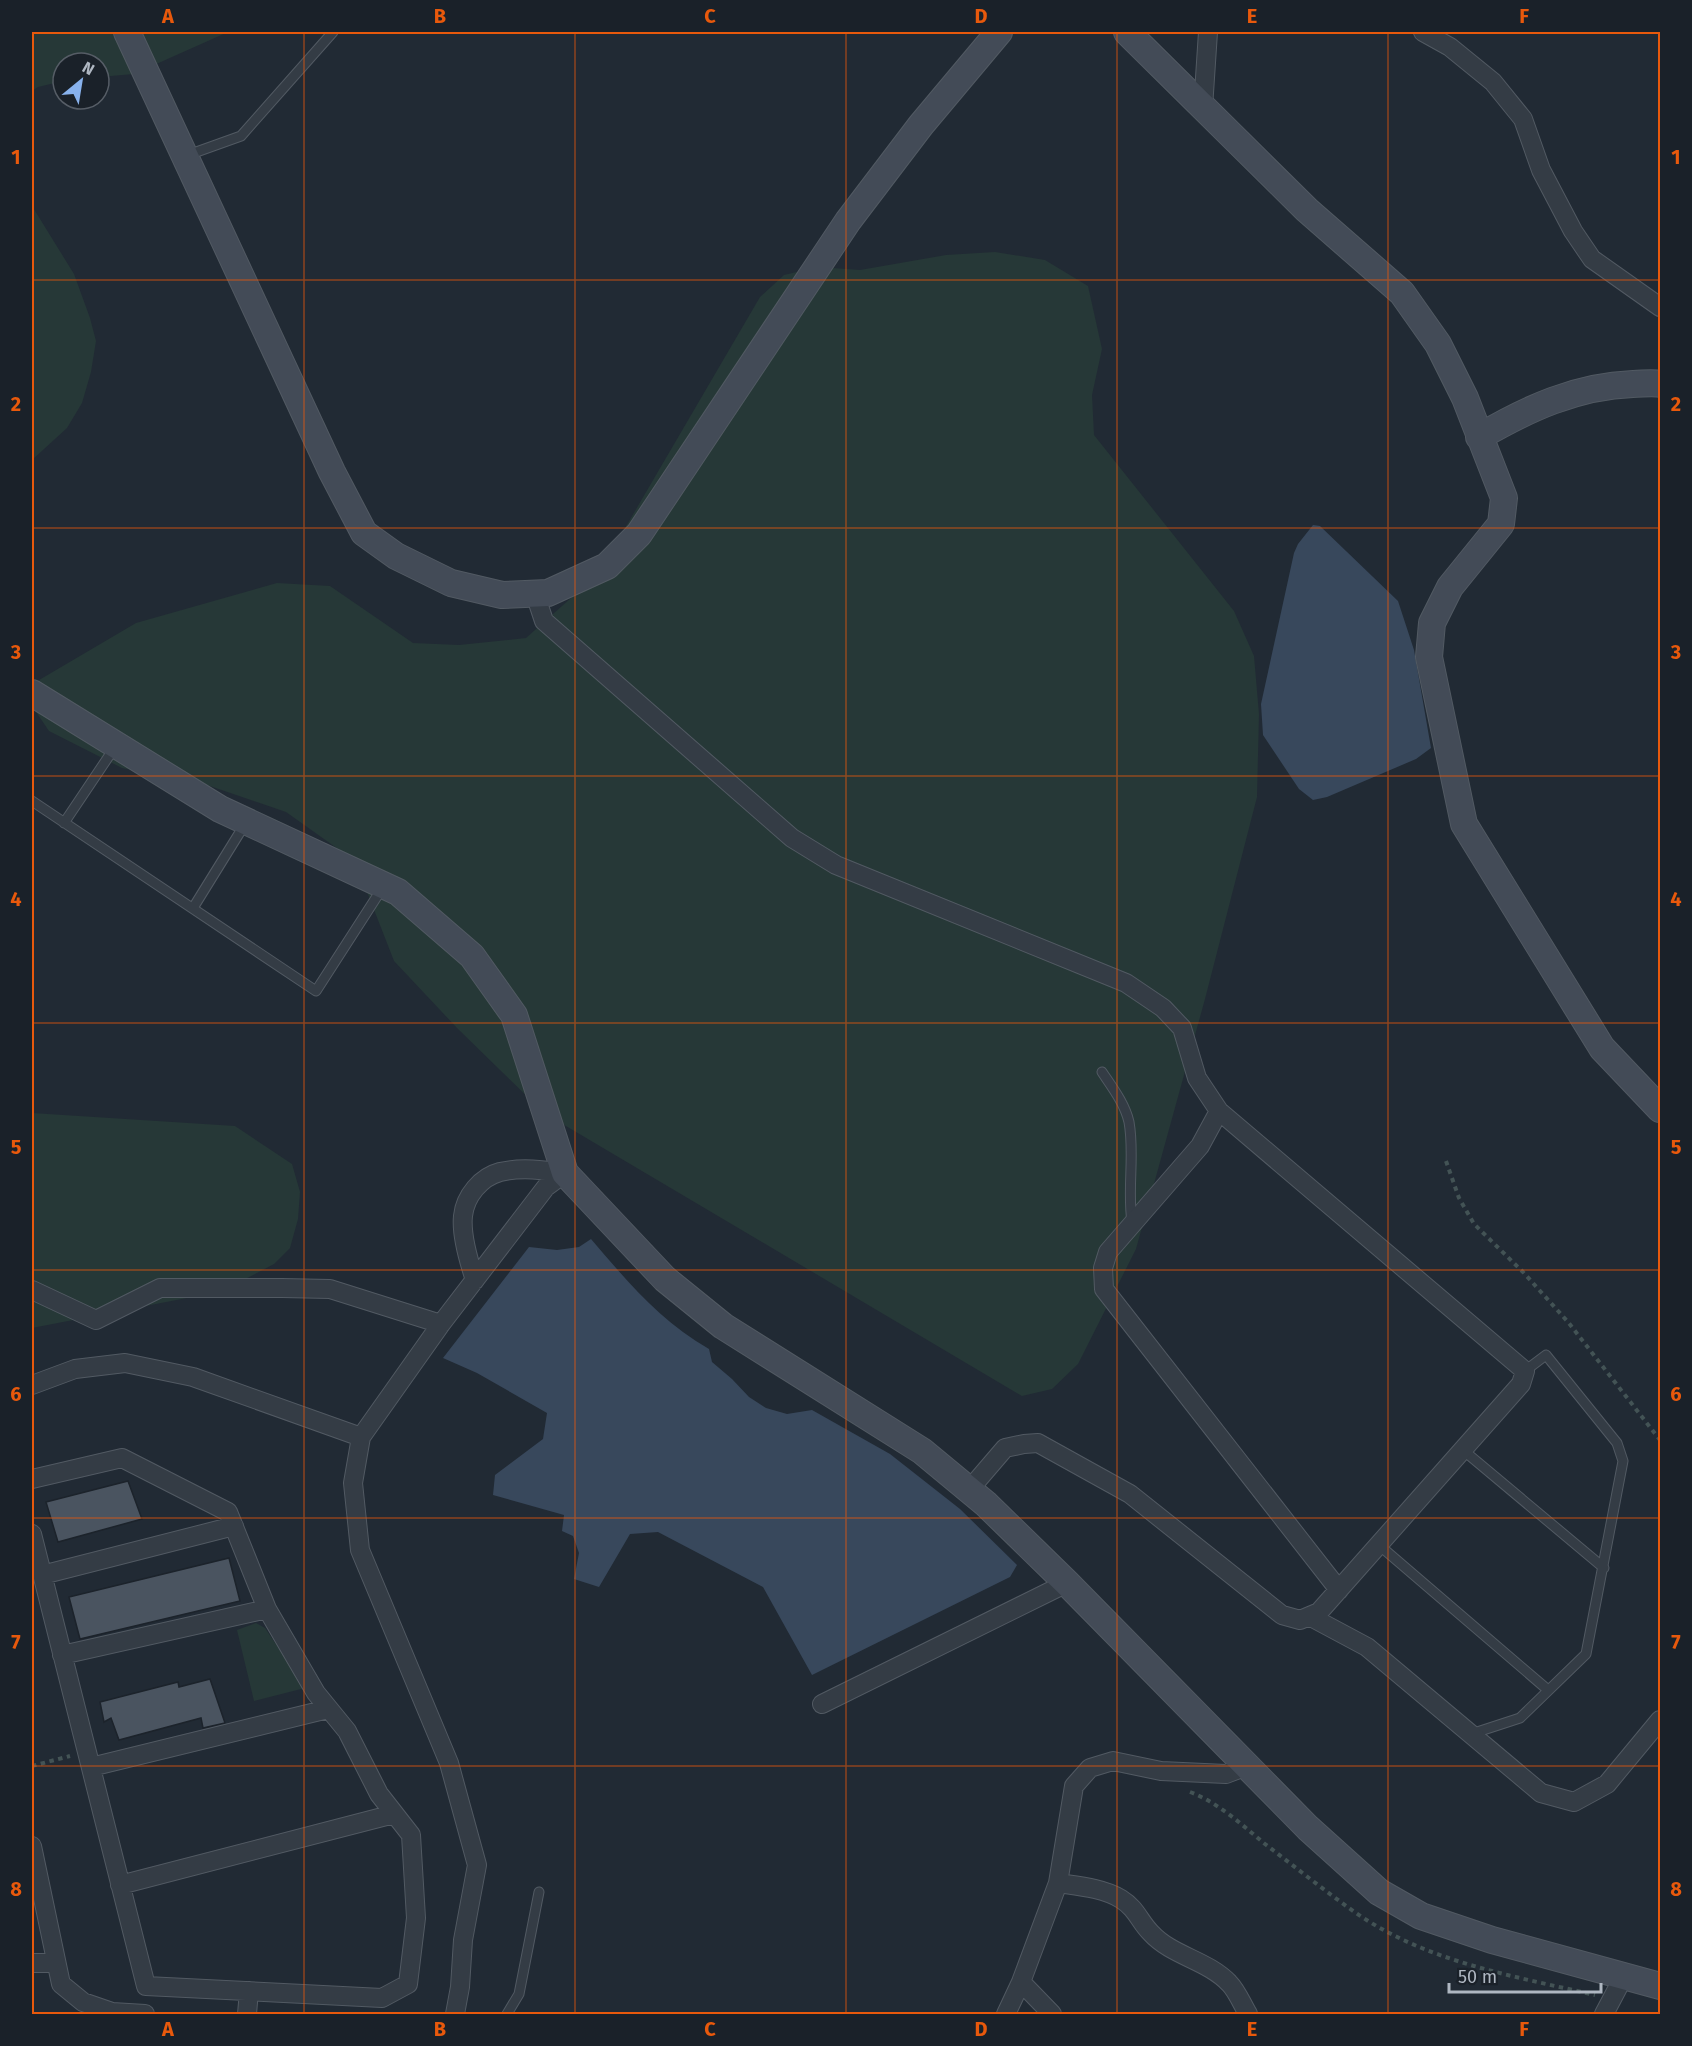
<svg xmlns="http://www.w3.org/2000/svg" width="1692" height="2046" font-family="'Fira Sans',sans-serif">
	<rect width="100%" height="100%" fill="#212a34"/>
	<path fill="#263837" d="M32 32H228L134 74 99 77V63H63V81L38 87 32 91Z
		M32 206 74 274 90 318 96 341 91 372 82 403 67 428 32 460Z
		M995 252 1045 260 1088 286 1102 349 1092 395 1094 435 1234 611 1254 656 1259 714 1257 797 1205 999 1136 1249 1078 1364 1052 1389 1022 1396 544 1113 457 1028 394 961 355 861 286 812 204 784 122 768 49 731 32 706 34 683 136 623 277 583 330 586 413 643 459 645 526 638 580 590 621 535 760 297 784 275 818 267 860 270 946 255Z
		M32 1113 235 1126 292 1164 300 1192 298 1219 290 1248 274 1264 236 1284 192 1297 32 1328Z
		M256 1623 265 1628 305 1688 254 1701 237 1630Z"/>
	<path fill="#38485c" d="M1313 525 1320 526 1398 601 1414 650 1431 748 1416 759 1327 797 1313 800 1299 789 1263 735 1261 704 1294 553 1298 544Z
		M591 1239C627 1281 660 1321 709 1349L712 1362 732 1379 749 1397 766 1408 787 1414 812 1410 890 1454 960 1509 1017 1565 1010 1577 812 1675 763 1587 658 1532 630 1534 599 1587 574 1579 579 1553 573 1536 562 1531 564 1515 493 1495 495 1475 543 1439 547 1413 477 1373 443 1358 529 1247 557 1250 579 1247Z"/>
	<path fill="#4a5460" stroke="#1c232b" stroke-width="1.5" d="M128 1481 142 1519 58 1542 46 1502Z
		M229 1558 240 1601 80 1639 69 1597Z
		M210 1679 225 1723 203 1728 201 1718 119 1740 111 1718 104 1722 100 1702 178 1682 179 1687Z"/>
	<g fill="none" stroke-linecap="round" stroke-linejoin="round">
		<g stroke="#525a63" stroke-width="11">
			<path id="lane" d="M188 155 241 136 333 32
				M32 801 316 991 383 887
				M64 823 115 747
				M193 908 245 824
				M1102 1072C1112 1087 1125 1104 1129 1122 1135 1155 1127 1189 1132 1222
				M1463 1450 1604 1568
				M1379 1545 1548 1690
				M1471 1734 1520 1718 1586 1654 1623 1461 1617 1443 1546 1355 1525 1371
				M507 2014 519 1994 539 1892"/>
		</g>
		<g stroke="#525a63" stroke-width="20">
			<path id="street" d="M1423 32 1450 47 1493 82 1523 119 1541 170 1573 231 1592 259 1660 307
				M1203 108 1208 32
				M535 594 544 621 792 838 836 865 1126 983 1163 1008 1182 1028 1197 1078 1219 1111 1525 1371 1521 1384 1319 1612 1300 1620 1282 1615 1130 1494 1038 1443 1024 1444 1005 1448 969 1490
				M1219 1111 1200 1146 1108 1252 1103 1268 1104 1289 1339 1590
				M475 1280C469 1262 461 1234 463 1216 465 1196 481 1177 500 1172 521 1167 544 1170 565 1173
				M32 1290 96 1320 160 1288H282L330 1289 441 1324
				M32 1385 75 1369 125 1363 193 1377 361 1437
				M32 1479 122 1458 228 1512 267 1609 316 1693 347 1731 379 1794 411 1835 416 1918 408 1984 382 1998 146 1986 32 1534
				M42 1575 234 1526
				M1309 1616 1367 1647 1541 1793 1574 1802 1607 1784 1660 1720
				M62 1655 267 1609
				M822 1704 1067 1583
				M91 1767 328 1709
				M32 1846 61 1984 83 2002 112 2012 145 2014
				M1058 1883C1078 1886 1103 1888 1121 1899 1137 1909 1139 1921 1151 1933 1172 1956 1207 1960 1229 1983 1237 1991 1242 2004 1248 2014
				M120 1885 394 1814
				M32 1963H56
				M1021 1982 1052 2014
				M247 2014 249 1991
				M455 2014 460 1987 463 1940 477 1865 449 1763 360 1550 353 1483 361 1437 441 1324 546 1187 565 1173
				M1006 2014 1021 1982 1058 1883 1074 1786 1090 1768 1113 1761 1161 1771 1226 1774 1247 1766
				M1604 2014 1624 1976"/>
		</g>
		<g stroke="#525a63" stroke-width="28">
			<path id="secondary" d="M127 32 332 472 364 533 396 556 451 583 502 595 548 593 607 566 639 534 848 221 921 125 999 32
				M1127 32 1307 210 1402 293 1438 344 1465 398 1504 498 1501 524 1450 587 1432 623 1429 657 1464 824 1602 1048 1660 1109
				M1479 437C1527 409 1576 386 1633 384 1642 384 1652 382 1660 384
				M32 693 220 809 398 892 472 956 514 1015 565 1173 665 1279 723 1326 922 1451 986 1504 1067 1583 1308 1828 1379 1892 1421 1916 1492 1940 1660 1986"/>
		</g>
		<path stroke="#435355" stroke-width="4" stroke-dasharray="4.5 4.5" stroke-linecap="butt" d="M1446 1161 1459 1198 1474 1224 1523 1272 1568 1322 1660 1440
			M32 1766 70 1756
			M1190 1792C1219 1803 1242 1825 1265 1844 1295 1867 1325 1891 1356 1913 1427 1962 1513 1976 1595 1995"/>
		<use href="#lane" stroke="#343c45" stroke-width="9"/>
		<use href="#street" stroke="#343c45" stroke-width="18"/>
		<use href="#secondary" stroke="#434b57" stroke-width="26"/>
	</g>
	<path fill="none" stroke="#e8590c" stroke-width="1.5" stroke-opacity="0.55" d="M304 32V2014M575 32V2014M846 32V2014M1117 32V2014M1388 32V2014M32 280H1660M32 528H1660M32 776H1660M32 1023H1660M32 1270H1660M32 1518H1660M32 1766H1660"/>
	<rect width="1692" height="2046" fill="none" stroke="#1a2129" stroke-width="66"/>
	<g transform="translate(81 81) rotate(30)"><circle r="28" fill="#1a2129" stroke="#565d66" stroke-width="1.5"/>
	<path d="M0-4.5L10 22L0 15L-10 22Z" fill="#88b2ed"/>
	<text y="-9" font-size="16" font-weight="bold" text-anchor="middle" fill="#afb7c2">N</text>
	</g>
	<path d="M1449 1983v9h152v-9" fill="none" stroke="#afb7c2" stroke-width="3"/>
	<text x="1458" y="1983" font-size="18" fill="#afb7c2" stroke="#1a2129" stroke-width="4.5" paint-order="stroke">50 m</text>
	<rect x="33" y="33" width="1626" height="1980" fill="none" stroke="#e8590c" stroke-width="2"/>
	<g font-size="20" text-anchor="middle" font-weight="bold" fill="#e8590c">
		<text x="168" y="23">A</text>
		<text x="440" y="23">B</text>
		<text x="710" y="23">C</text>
		<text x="981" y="23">D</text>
		<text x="1252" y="23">E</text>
		<text x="1524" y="23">F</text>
		<text x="16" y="164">1</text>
		<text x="1676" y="164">1</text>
		<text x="16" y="411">2</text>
		<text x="1676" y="411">2</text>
		<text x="16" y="659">3</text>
		<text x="1676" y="659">3</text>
		<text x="16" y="906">4</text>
		<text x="1676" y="906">4</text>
		<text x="16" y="1154">5</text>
		<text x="1676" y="1154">5</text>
		<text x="16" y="1401">6</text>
		<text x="1676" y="1401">6</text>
		<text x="16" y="1649">7</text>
		<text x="1676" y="1649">7</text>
		<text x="16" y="1896">8</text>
		<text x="1676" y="1896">8</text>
		<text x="168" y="2036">A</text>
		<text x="440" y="2036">B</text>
		<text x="710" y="2036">C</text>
		<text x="981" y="2036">D</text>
		<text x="1252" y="2036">E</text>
		<text x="1524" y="2036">F</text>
	</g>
</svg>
